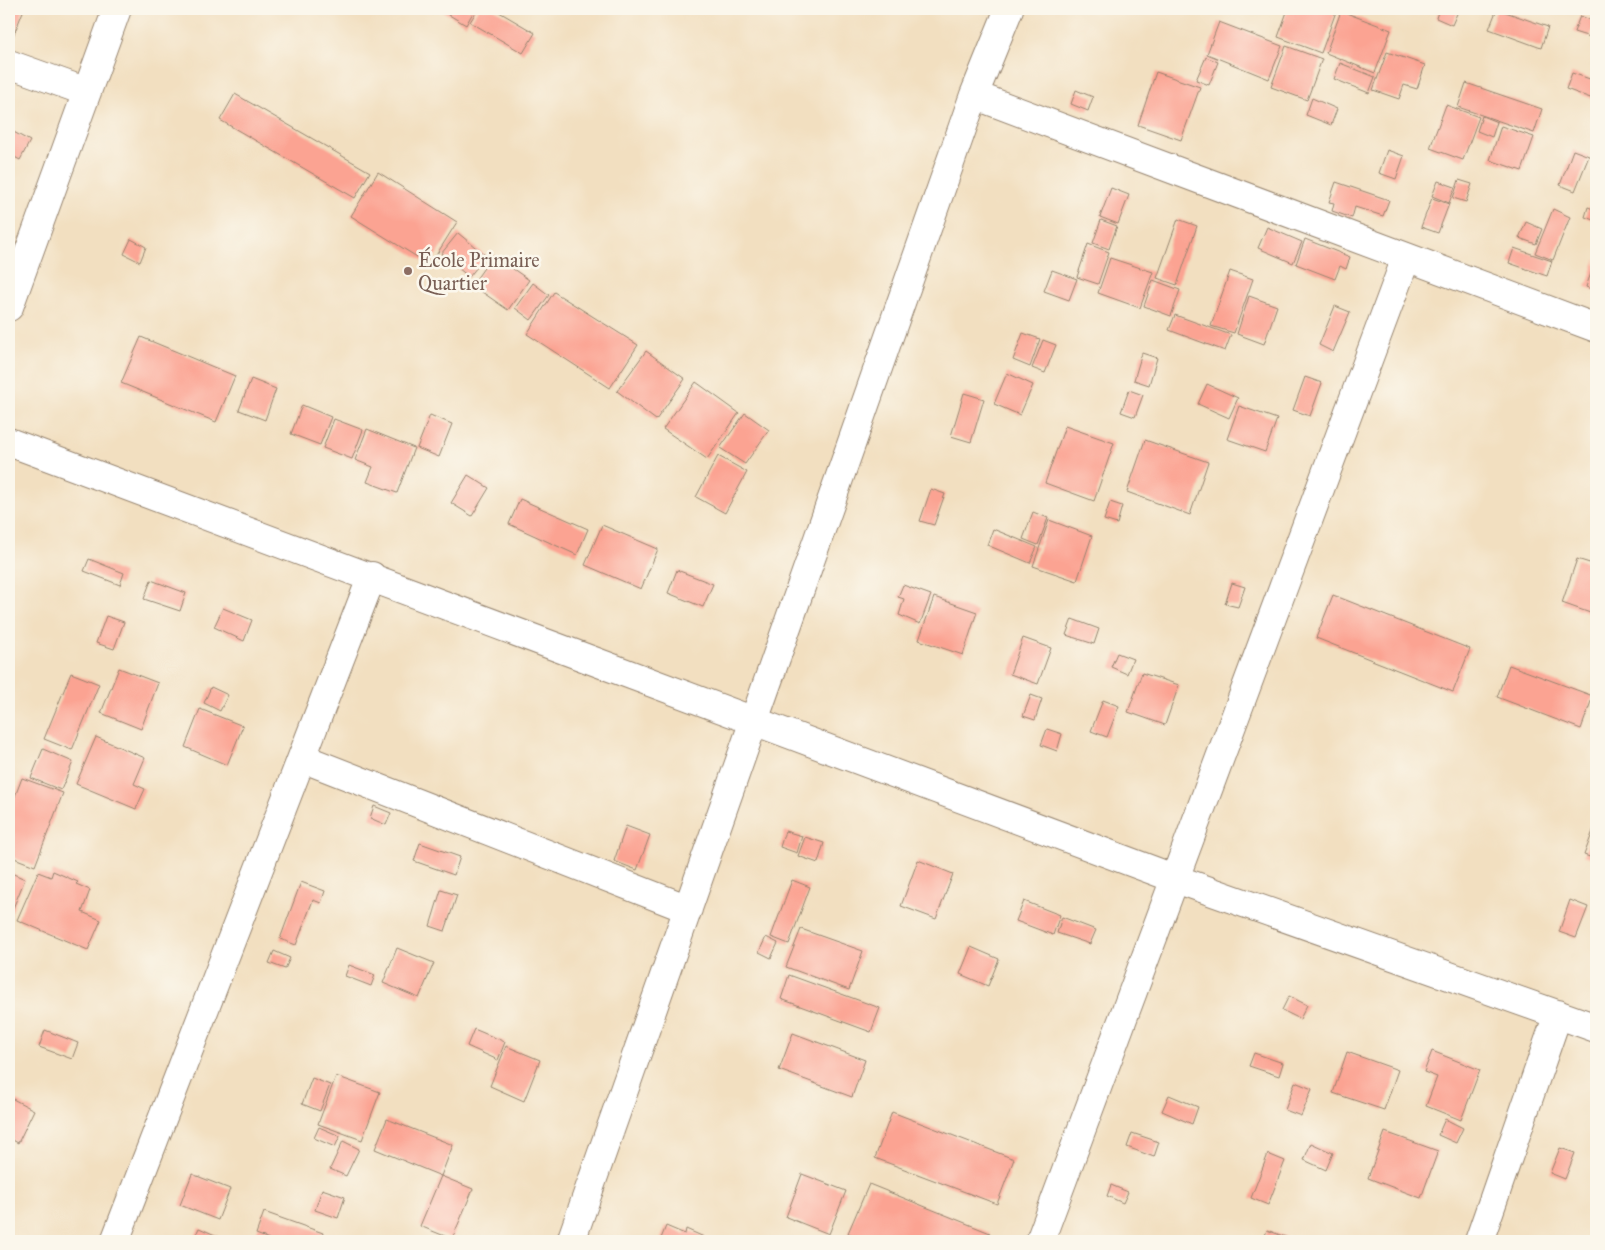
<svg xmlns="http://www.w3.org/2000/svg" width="1605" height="1250" font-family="'IM FELL Great Primer',serif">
	<rect width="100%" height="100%" fill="#fbf7ec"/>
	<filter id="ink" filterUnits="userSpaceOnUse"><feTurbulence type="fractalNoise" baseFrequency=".02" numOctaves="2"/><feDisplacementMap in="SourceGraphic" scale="10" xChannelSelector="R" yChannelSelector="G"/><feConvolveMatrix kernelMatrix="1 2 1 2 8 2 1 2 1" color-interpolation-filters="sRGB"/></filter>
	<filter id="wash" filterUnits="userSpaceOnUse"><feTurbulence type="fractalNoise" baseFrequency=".0096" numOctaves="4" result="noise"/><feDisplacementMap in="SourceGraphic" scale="20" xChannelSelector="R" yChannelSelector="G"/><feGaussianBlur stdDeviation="1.12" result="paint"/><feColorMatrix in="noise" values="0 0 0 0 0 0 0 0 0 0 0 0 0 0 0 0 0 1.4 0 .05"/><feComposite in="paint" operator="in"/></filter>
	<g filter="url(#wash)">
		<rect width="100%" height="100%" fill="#f2dfc0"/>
		<g id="blocks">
			<path fill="#fba392" d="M9 9H24L12 39 9 38Z
				M439 9H475L466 25Z
				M478 9H494L535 33 523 53 470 22Z
				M1288 9H1337L1321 53 1278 37Z
				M1439 9H1459L1452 25 1436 18Z
				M1497 9 1548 27 1541 48 1489 29Z
				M1341 11 1391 30 1375 73 1326 53Z
				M1580 16 1596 22 1590 37 1574 32Z
				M1219 22 1282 46 1269 79 1207 54Z
				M1286 46 1322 59 1307 100 1271 87Z
				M1387 52 1425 65 1417 89 1404 85 1399 99 1373 90Z
				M1206 57 1218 62 1209 85 1196 80Z
				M1340 63 1375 77 1369 93 1334 79Z
				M1156 72 1200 87 1181 140 1138 125Z
				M1572 73 1596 81V100L1566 89Z
				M1466 83 1542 109 1534 133 1458 107Z
				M1076 90 1093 97 1088 111 1071 104Z
				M235 94 370 172 355 198 220 120Z
				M1312 98 1337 109 1331 125 1306 115Z
				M1446 105 1479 117 1463 160 1430 148Z
				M1482 116 1497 122 1492 137 1477 131Z
				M1501 126 1534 137 1522 171 1490 160Z
				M10 130 30 141 20 160 9 154Z
				M1387 150 1404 156 1396 179 1379 173Z
				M1573 150 1589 156 1575 191 1560 185Z
				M378 172 457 222 430 265 351 216Z
				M1459 180 1472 184 1466 202 1453 198Z
				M1438 181 1455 187 1449 203 1432 196Z
				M1336 182 1389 200 1383 216 1355 207 1352 218 1332 211 1334 203 1329 202Z
				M1111 188 1129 195 1118 224 1100 217Z
				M1432 198 1449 204 1438 233 1421 227Z
				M1588 207 1596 210V221L1585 217Z
				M1553 209 1570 217 1553 260 1535 253Z
				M1178 219 1197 226 1177 285 1157 278Z
				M1101 220 1117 226 1109 249 1093 243Z
				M1526 222 1542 229 1536 244 1519 238Z
				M1267 227 1302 242 1293 263 1258 248Z
				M458 233 486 256 469 277 441 254Z
				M131 239 146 247 140 262 124 254Z
				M1305 239 1350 257 1346 269 1340 266 1335 279 1296 264Z
				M1088 244 1109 252 1098 284 1077 277Z
				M1514 248 1552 261 1547 276 1509 263Z
				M493 255 529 280 508 310 472 285Z
				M1110 258 1153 272 1140 308 1098 293Z
				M1596 259V291L1586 287Z
				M1052 270 1077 279 1069 300 1044 291Z
				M1230 271 1253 279 1234 333 1211 326Z
				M1153 280 1180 290 1171 316 1144 306Z
				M533 283 549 295 531 320 515 308Z
				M554 292 638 345 610 388 527 334Z
				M1249 296 1277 306 1264 344 1237 334Z
				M1335 306 1350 312 1333 352 1319 345Z
				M1175 315 1231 335 1225 351 1169 330Z
				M1023 333 1040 339 1030 367 1013 360Z
				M141 337 235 376 216 422 121 383Z
				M1043 340 1056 345 1045 373 1032 368Z
				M646 351 685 379 656 420 617 391Z
				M1142 353 1157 358 1149 385 1134 380Z
				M1007 373 1033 385 1020 415 994 404Z
				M1305 377 1322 383 1310 416 1293 410Z
				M251 379 276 389 265 420 239 410Z
				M696 382 739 413 707 459 663 429Z
				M1207 384 1238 398 1229 418 1198 404Z
				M1129 390 1143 395 1135 417 1121 412Z
				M964 393 984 399 971 442 951 436Z
				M302 405 331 417 320 445 291 434Z
				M1239 406 1277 419 1265 452 1227 439Z
				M745 413 769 430 745 464 720 448Z
				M430 415 452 424 439 457 417 448Z
				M334 419 363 430 352 459 323 448Z
				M1065 426 1114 443 1094 501 1045 483Z
				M367 429 414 448 397 493 367 482 373 467 355 460Z
				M1145 440 1208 462 1190 515 1127 492Z
				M718 456 747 472 725 513 696 497Z
				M468 475 489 488 472 516 451 503Z
				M931 489 945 494 934 525 920 521Z
				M520 499 588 529 577 555 509 524Z
				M1110 502 1122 506 1117 524 1104 520Z
				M1033 512 1048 518 1038 545 1023 539Z
				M1049 520 1092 536 1077 581 1033 566Z
				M602 525 658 549 641 589 585 565Z
				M993 529 1037 547 1030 563 987 545Z
				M89 559 124 573 120 585 84 571Z
				M1577 559 1596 565V615L1562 603Z
				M677 570 713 584 703 607 668 593Z
				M151 580 186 593 180 611 144 599Z
				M1232 583 1245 587 1238 607 1225 604Z
				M903 585 931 595 920 624 899 615 904 599 898 597Z
				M1333 595 1470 649 1453 692 1316 638Z
				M934 597 977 612 963 655 919 640Z
				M223 608 252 620 244 641 214 627Z
				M106 616 124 622 114 649 96 643Z
				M1072 619 1099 629 1094 644 1066 635Z
				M1023 638 1051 648 1038 684 1010 674Z
				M1117 653 1133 659 1127 674 1111 667Z
				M1509 665 1593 696 1581 729 1497 697Z
				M119 668 158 683 141 729 101 713Z
				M71 673 99 684 72 750 44 739Z
				M1142 673 1179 685 1165 725 1128 712Z
				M211 687 228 695 220 711 204 703Z
				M1031 695 1042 699 1035 720 1023 716Z
				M1103 700 1119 706 1107 737 1091 731Z
				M200 709 243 726 227 765 185 747Z
				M1047 729 1062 734 1057 751 1041 745Z
				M96 737 145 758 134 784 145 789 136 809 76 784Z
				M43 749 73 762 61 790 31 778Z
				M22 778 63 793 35 866 9 856V812Z
				M374 806 391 813 386 825 370 818Z
				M1596 823V859L1584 855Z
				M626 826 650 835 637 870 614 861Z
				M785 831 802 836 797 853 780 847Z
				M805 837 824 843 818 863 798 856Z
				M420 843 460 857 454 875 414 861Z
				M918 860 953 874 936 919 901 906Z
				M53 871 78 882 76 884 90 890 82 912 101 920 88 950 17 920 38 872 51 877Z
				M9 872 25 879 9 918Z
				M792 880 810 887 789 944 771 937Z
				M301 882 325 891 321 903 313 900 296 945 280 939Z
				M441 890 457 895 445 931 430 926Z
				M1570 900 1588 907 1576 938 1559 932Z
				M1024 901 1060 915 1053 935 1016 921Z
				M1062 917 1096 930 1090 944 1057 933Z
				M801 929 863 951 849 990 786 967Z
				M766 937 778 943 771 958 759 952Z
				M971 947 999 959 988 986 960 974Z
				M397 948 434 963 419 998 383 983Z
				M274 951 290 958 285 969 269 963Z
				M349 965 375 975 371 986 345 976Z
				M789 975 880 1008 871 1032 781 999Z
				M1289 996 1307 1005 1300 1019 1282 1010Z
				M474 1029 505 1042 498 1060 467 1046Z
				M45 1030 78 1043 72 1059 39 1047Z
				M793 1033 865 1060 852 1097 779 1070Z
				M506 1046 540 1060 524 1101 490 1086Z
				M1432 1051 1480 1070 1461 1120 1426 1106 1437 1077 1424 1072Z
				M1347 1052 1398 1070 1384 1110 1333 1093Z
				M1254 1053 1283 1063 1279 1076 1249 1066Z
				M336 1076 380 1092 362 1140 318 1124Z
				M312 1078 330 1085 320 1111 302 1104Z
				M1295 1082 1312 1089 1301 1116 1285 1110Z
				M1169 1095 1198 1107 1192 1124 1162 1111Z
				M9 1097 34 1110 18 1143 9 1138Z
				M892 1112 1014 1159 997 1204 875 1158Z
				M387 1119 453 1145 441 1176 375 1149Z
				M1445 1119 1463 1128 1456 1143 1438 1135Z
				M319 1127 340 1136 335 1147 314 1138Z
				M1385 1132 1438 1151 1421 1198 1368 1178Z
				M1132 1133 1159 1142 1154 1157 1127 1147Z
				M343 1141 359 1149 346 1176 330 1169Z
				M1311 1143 1333 1153 1326 1170 1304 1160Z
				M1560 1148 1575 1153 1565 1179 1550 1173Z
				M1268 1154 1285 1161 1268 1205 1251 1198Z
				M192 1174 230 1189 218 1220 180 1205Z
				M802 1174 846 1191 829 1234 786 1217Z
				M441 1176 473 1189 452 1239 420 1226Z
				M869 1184 990 1233 987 1241H868L848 1233Z
				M1111 1185 1128 1192 1123 1203 1107 1196Z
				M322 1189 345 1197 338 1218 315 1210Z
				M264 1212 323 1233 320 1241H269V1239L256 1234Z
				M666 1226 685 1234 686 1229 704 1237 703 1241H660Z
				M199 1228 229 1241H193Z
				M1267 1230 1296 1241H1263Z"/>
		</g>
	</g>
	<g filter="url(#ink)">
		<use href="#blocks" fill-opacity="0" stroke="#96846f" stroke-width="1"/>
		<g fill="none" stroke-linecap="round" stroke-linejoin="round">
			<g stroke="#96846f" stroke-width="30">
				<path id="minor" d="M9 64 87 92
					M974 95 1596 328
					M9 307 117 9
					M9 442 1176 879 1596 1028
					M302 758 688 909
					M115 1241 372 576
					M571 1241 974 95 1009 9
					M1040 1241 1406 258
					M1479 1241 1558 1014"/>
			</g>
			<use href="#minor" stroke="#fff" stroke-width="28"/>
		</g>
	</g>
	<circle fill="#8d6e63" stroke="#fbf7ec" stroke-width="2" cx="408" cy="271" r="5"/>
	<g text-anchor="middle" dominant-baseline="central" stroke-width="5" stroke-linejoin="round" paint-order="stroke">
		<g font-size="20" fill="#785e54" stroke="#fbf7ec" text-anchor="start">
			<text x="418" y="260">École Primaire<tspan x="418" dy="23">Quartier</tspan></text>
		</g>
	</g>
	<rect width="1605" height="1250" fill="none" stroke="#fbf7ec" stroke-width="30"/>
</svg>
